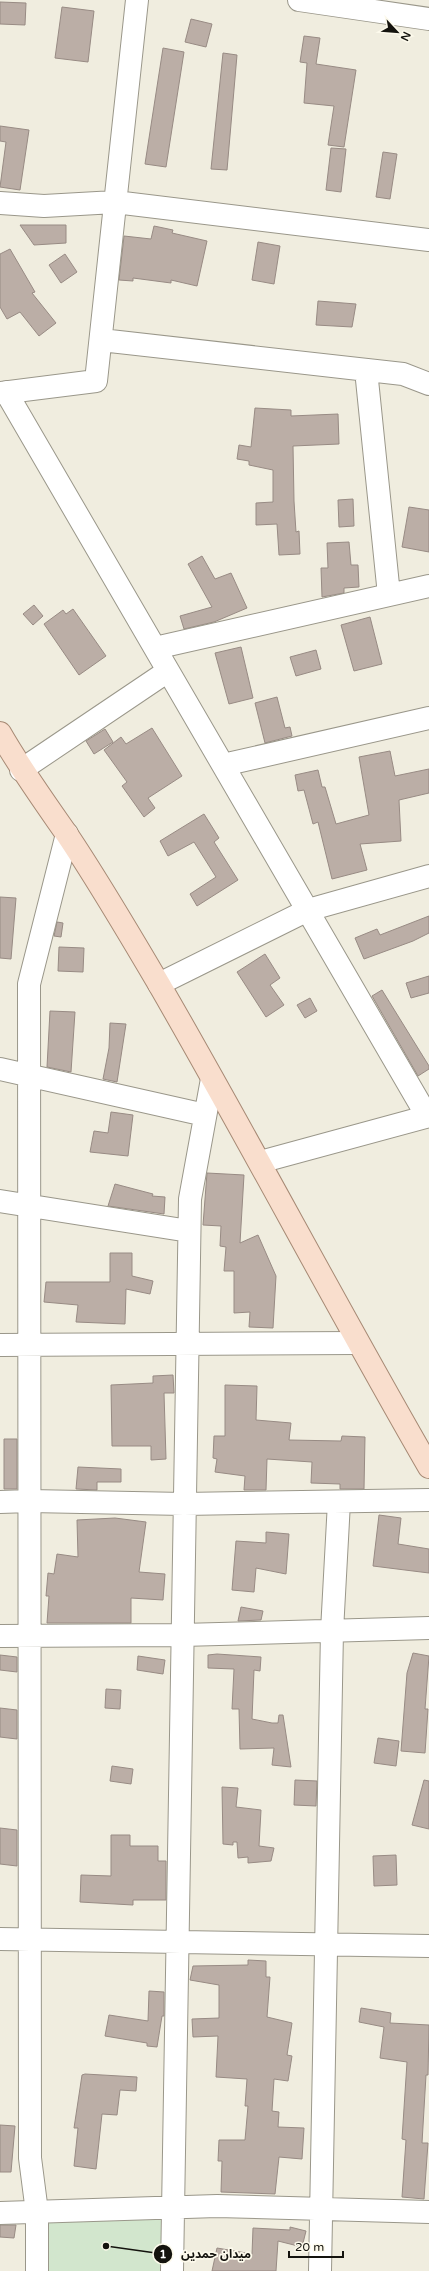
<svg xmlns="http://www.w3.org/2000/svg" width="429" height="2271" font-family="'Varela Round','Noto Sans Arabic',sans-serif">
	<rect width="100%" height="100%" fill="#f0eddf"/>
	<path fill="#d2e6cd" d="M163 2219V2271H49V2222Z"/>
	<path fill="#bbaea6" stroke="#988b84" d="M0 2 26 3 25 25 0 24Z
		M62 7 94 11 88 62 55 58Z
		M191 19 212 24 206 47 185 42Z
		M304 36 320 38 316 64 356 70 344 147 328 145 334 106 304 103 307 63 300 62Z
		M163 48 184 52 166 167 145 164Z
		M223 53 237 55 227 170 211 169Z
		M0 126 29 130 20 190 0 187 6 142 0 141Z
		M331 148 346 149 341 192 326 190Z
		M383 152 397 154 390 199 376 197Z
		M20 225H66V243L34 245Z
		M154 226 173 230 172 233 207 241 197 286 171 280V283L133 278V281L119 280 124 236 151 239Z
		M258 242 280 246 274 284 252 280Z
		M10 249 35 292 32 293 56 323 39 336 20 312 7 319 0 307V254Z
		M65 254 77 272 61 283 49 265Z
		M318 301 356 304 352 327 316 325Z
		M255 408 291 410V416L338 414 339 444 293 446 294 501 296 532 299 531 300 554 279 555 277 524 256 525V503L273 502V470L249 465V461L237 459 239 445 251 447Z
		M353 499 354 526 339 527 338 500Z
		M409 507 429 510V552L402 547Z
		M349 542 351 565H358L359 587 344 588V593L322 597 321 568H328L327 543Z
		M202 556 215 579 231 573 247 608 214 622 184 629 180 616 212 607 188 564Z
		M34 605 43 616 33 625 23 614Z
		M73 609 106 656 79 675 44 624 63 610 66 614Z
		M370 617 382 664 354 671 341 625Z
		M241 647 253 698 229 704 215 653Z
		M316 650 321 669 296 676 290 657Z
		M277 697 285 728 290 727 292 736 265 743 255 703Z
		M152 728 182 776 148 798 155 808 144 817 122 786 127 782 104 750 121 737 126 744Z
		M105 729 113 742 94 754 86 741Z
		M390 751 395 776 429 769V793L399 800 401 841 360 844 367 870 332 879 318 822 313 824 304 790 298 791 295 775 318 770 322 787H325L336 824 369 815 359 757Z
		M204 814 219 838 214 842 238 880 197 906 190 894 216 877 194 842 168 856 160 841Z
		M0 897 16 898 11 959 0 958Z
		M429 916V933L413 941 364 959 355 938 377 929 380 935Z
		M57 922 63 923 61 937 54 936Z
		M59 947 84 948 83 972 58 971Z
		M265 954 280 978 270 985 284 1005 266 1017 237 972Z
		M429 976V993L411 998 406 983Z
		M382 990 429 1066V1069L418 1076 372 996Z
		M310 998 317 1011 305 1018 297 1005Z
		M50 1011 75 1012 71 1072 47 1067Z
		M110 1023 126 1024 117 1082 103 1079 109 1048Z
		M111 1112 133 1115 128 1156 90 1152 94 1131 108 1133Z
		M207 1173 244 1175 240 1243 258 1235 276 1276 273 1328 249 1327 250 1312 234 1313V1271H224L226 1247 220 1246 221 1226 203 1225Z
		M115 1184 153 1194 152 1196 165 1197 164 1214 108 1206Z
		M110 1253H132V1276L153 1281 150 1294 126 1289 125 1324 76 1322 78 1305 44 1302 46 1282H110Z
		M173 1375 174 1393H164L166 1459 151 1460V1446H112L111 1385 153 1383V1376Z
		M225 1385 257 1386 256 1420 291 1423 289 1440 341 1441 342 1436 365 1437 364 1489H340V1484L311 1483 312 1462 267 1459 266 1490H244L245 1476 215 1472 217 1459 213 1458 214 1436H225Z
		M4 1439H17V1489H4Z
		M78 1467 121 1469V1482H97V1490L76 1489Z
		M379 1515 401 1518 398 1544 429 1549V1573L373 1566Z
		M115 1518 146 1522 139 1572 165 1574 163 1600 131 1598V1623H47L49 1596H46L48 1573 54 1574 57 1554 78 1557 77 1520Z
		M266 1532 289 1534 286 1574 256 1568 254 1592 232 1590 236 1541 266 1543Z
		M241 1607 263 1611 261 1620 238 1621Z
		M413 1653 429 1656 425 1709H428L425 1753 401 1751 407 1673Z
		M217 1654 261 1657 260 1671 254 1670 252 1719 272 1723H278L279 1715H283L291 1767 272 1765 274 1748 240 1749 239 1709H232L234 1669 208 1668V1655Z
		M0 1655 17 1657V1672L0 1670Z
		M138 1656 165 1660 163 1674 137 1670Z
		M106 1689 121 1690 120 1709 105 1708Z
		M0 1708 17 1710V1739L0 1737Z
		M378 1738 399 1741 396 1766 374 1763Z
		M112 1766 133 1769 131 1784 110 1781Z
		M295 1780 317 1781 316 1806 294 1805Z
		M424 1780 429 1781V1829L412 1825Z
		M222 1787 238 1788 236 1807 261 1810 259 1846 274 1848 271 1861 248 1863V1857L238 1858 237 1842H233V1845L223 1844Z
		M0 1828 17 1830V1866L0 1864Z
		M111 1835H130V1846H158V1861H166V1900H133V1905L80 1902 81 1875 111 1876Z
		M396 1855 397 1885 374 1886 373 1856Z
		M248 1960 266 1961V1977H270L267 2017 292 2023 287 2055 292 2056 288 2081 274 2079 272 2111 279 2112 278 2127 304 2128 302 2159 279 2157 275 2194 221 2192 222 2161H218L219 2140H245L248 2106H245L247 2079 216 2077 218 2036 193 2037 192 2019 219 2018V1985L190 1980 193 1966 248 1965Z
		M149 1991 164 1992V2016H162L157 2047 147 2046V2043L105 2036 109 2015 148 2021Z
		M361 2008 391 2013 390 2023 429 2025 428 2075H426L422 2143H428L424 2199 402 2197 406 2140 402 2139 407 2062 380 2058 384 2027 359 2022Z
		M85 2074 137 2077 136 2091 120 2090 117 2115 102 2114 96 2169 74 2166 78 2128H74L82 2075Z
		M0 2125 15 2126 11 2172H0Z
		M0 2225H16L14 2238 0 2237Z
		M290 2227 306 2231 302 2247 278 2241 276 2271H212L217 2248 252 2254 253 2228 290 2230Z"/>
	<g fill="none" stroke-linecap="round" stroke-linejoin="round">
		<g stroke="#9a978a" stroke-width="24">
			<path id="minor" d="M299 0 429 19
				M0 203 44 206 115 202 429 240
				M101 340 403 374 429 384
				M366 370 389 595
				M6 392 427 1116
				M0 393 96 381 137 0
				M155 648 429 586
				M223 765 429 718
				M21 770 168 671
				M159 984 308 910 429 876
				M0 1069 205 1115
				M260 1162 429 1116
				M0 1201 189 1231
				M0 1345 357 1343
				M0 1502 30 1501 184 1504 429 1500
				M0 1636 182 1635 429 1628
				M0 1939 429 1946
				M0 2213 217 2206 429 2212
				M37 2271V2212L30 2158 29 984 67 834
				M172 2271 190 1199 212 1079
				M320 2271 332 1631 339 1502"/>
		</g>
		<g stroke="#a68974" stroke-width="24">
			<path id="major" d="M0 733C20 768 43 800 66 833 99 882 130 935 160 986 252 1145 337 1308 429 1467"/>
		</g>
		<use href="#minor" stroke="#fff" stroke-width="22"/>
		<use href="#major" stroke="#f9decd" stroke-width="22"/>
	</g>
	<path fill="none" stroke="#14130e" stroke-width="1.5" d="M106 2246L163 2254"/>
	<g fill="#14130e" stroke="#fdfaec" stroke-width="1.5">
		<circle cx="106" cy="2246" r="4"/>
		<circle cx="163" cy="2254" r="10"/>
	</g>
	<g font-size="12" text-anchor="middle" font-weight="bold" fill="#fff">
		<text x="163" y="2258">1</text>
	</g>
	<g font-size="12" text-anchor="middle" font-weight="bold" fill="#14130e" stroke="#fdfaec" stroke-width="3.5" stroke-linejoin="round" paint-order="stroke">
		<text x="216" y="2258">ميدان حمدين</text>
	</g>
	<g transform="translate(397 32) rotate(116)" stroke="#fdfaec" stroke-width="3" paint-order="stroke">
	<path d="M0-3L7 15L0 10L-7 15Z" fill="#14130e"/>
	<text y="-6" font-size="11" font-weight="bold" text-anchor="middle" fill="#14130e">N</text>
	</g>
	<path d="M289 2251v6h54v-6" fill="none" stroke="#14130e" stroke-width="2"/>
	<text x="295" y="2251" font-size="12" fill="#14130e" stroke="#fdfaec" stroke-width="3" paint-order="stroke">20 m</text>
</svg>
